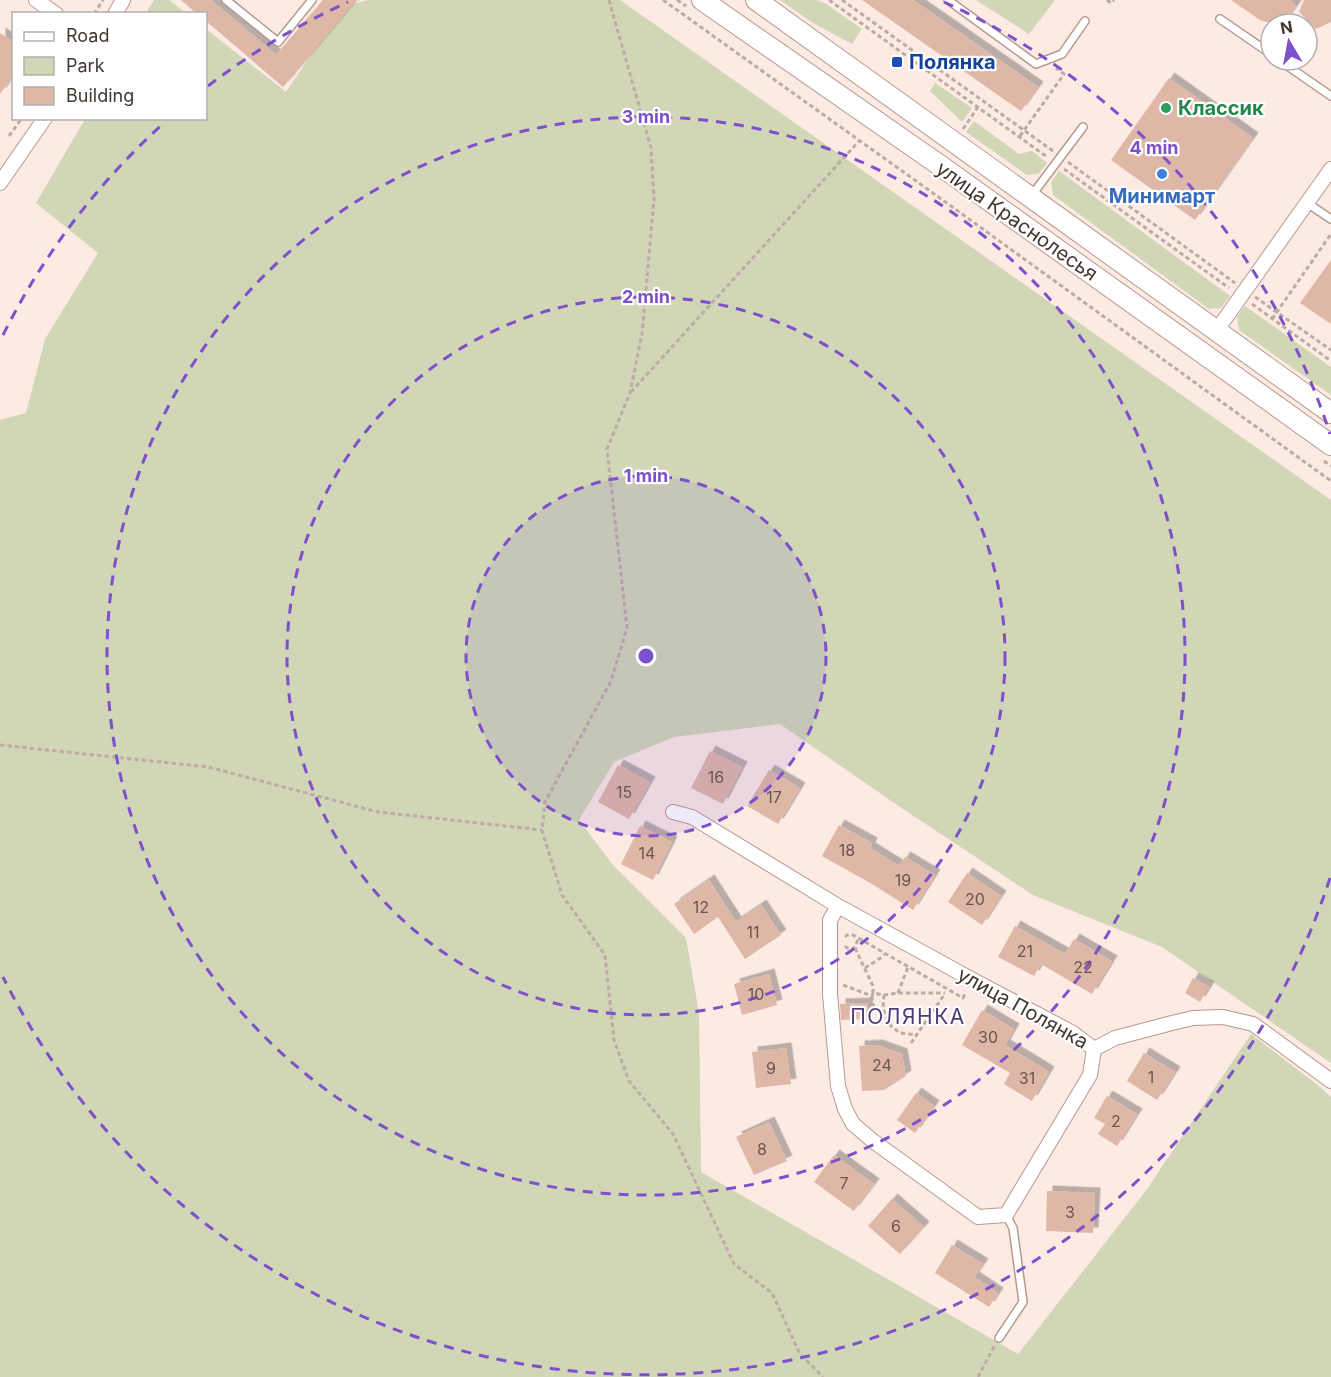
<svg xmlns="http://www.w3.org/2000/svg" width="1331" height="1377" font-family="Inter,sans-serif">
	<defs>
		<filter id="shadow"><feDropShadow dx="5.5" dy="-5.5" stdDeviation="0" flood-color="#0004"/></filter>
	</defs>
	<rect width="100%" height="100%" fill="#fceae3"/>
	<path fill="#d0d6b6" d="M154 0H169L186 13H146Z
		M368 0H620L1331 500V1063L1162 947 1033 895 900 807 780 724 674 737 614 762 579 820 613 865 686 938 699 1013 701 1172 1018 1354 1145 1192 1251 1034 1320 1087 1331 1097V1377H0V420L26 413 45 339 98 253 36 203 85 119 206 118V29L286 92 343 7Z
		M780 0H816L825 3 862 29 852 44 813 23Z
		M976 0H1055L1029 34Z
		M935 83 972 108 962 122 930 91Z
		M974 121 1019 154 1032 151 1047 163 1038 174 1027 175 966 132Z
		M1059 171 1230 296 1221 308 1209 309 1053 195 1051 182Z
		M1245 306 1331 367V395L1239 330 1237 317Z"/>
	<path fill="#deb7a7" filter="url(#shadow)" d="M181 0H211L276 55 323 0H357L283 87 206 21V14H197Z
		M862 0H913L1038 87 1021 111Z
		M1231 0H1290L1296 6 1283 24H1274L1260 20Z
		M1304 0H1331V22L1316 29 1299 12Z
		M0 33 14 42V75L0 94Z
		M1169 78 1253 138 1195 220 1111 160Z
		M1331 260V324L1300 303Z
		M710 751 742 767 723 804 691 788Z
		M618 765 650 782 629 819 598 802Z
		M769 770 800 788 778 824 747 806Z
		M839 825 872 843 870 848 899 866 905 857 935 875 913 910 872 884 822 856Z
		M640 826 672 842 653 880 621 864Z
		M967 873 1001 896 982 925 948 902Z
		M709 880 736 922 761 905 781 935 745 959 718 917 694 934 674 904Z
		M1015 926 1065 954 1074 939 1112 961 1092 994 1041 964 1034 976 998 957Z
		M769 974 777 1005 742 1015 734 984Z
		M1193 978 1209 987 1200 1002 1185 993Z
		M867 1003 868 1019 841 1020 840 1004Z
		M982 1010 1014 1029 1005 1045 1049 1072 1032 1101 1004 1084 1010 1073 962 1045Z
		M877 1045 902 1054 906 1076 884 1090 862 1091 859 1046Z
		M786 1048 791 1084 756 1088 752 1052Z
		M1144 1053 1175 1072 1157 1100 1127 1081Z
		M916 1093 934 1106 915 1133 897 1120Z
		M1107 1096 1137 1114 1117 1146 1098 1134 1105 1124 1094 1118Z
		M769 1122 787 1161 754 1175 736 1137Z
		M834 1155 874 1184 854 1211 814 1182Z
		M1047 1191 1095 1193 1093 1233 1046 1231Z
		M892 1199 924 1227 900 1254 868 1226Z
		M952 1245 983 1264 974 1277 998 1293 989 1307 935 1273Z"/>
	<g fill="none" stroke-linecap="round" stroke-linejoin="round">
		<g stroke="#b59a8f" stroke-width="10">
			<path id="lane" d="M226 0 278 42 312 0
				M948 0 1036 64 1062 54 1085 21
				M1220 19 1271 54
				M1279 60 1331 96
				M1032 195 1083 127
				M1307 203 1331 219
				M999 1338 1023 1302 1013 1228 1006 1215"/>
		</g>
		<g stroke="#b59a8f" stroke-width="16">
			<path id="street" d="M36 0 56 14
				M115 14 123 0
				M0 183 45 118
				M1217 330 1331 169
				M673 812 692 817 838 906 971 979 1073 1033 1094 1049 1115 1038 1172 1023 1193 1018 1223 1017 1253 1024 1331 1081
				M838 906 830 920V994L838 1086 845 1109 853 1124 873 1141 978 1217 1006 1215 1090 1075 1094 1049"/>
		</g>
		<g stroke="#b59a8f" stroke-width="22">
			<path id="secondary" d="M702 0 938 164 1331 445
				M756 0C947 139 1140 274 1331 413"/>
		</g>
		<path stroke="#bcaca6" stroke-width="3" stroke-dasharray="4.5 3" stroke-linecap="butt" d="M609 0 651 148 654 199 642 334 630 393 607 449 627 628 611 681 545 802 542 830 562 895 605 955 614 1040 629 1081 673 1134 734 1264 772 1293 800 1354 823 1377
			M663 0 951 206 1331 481
			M677 0 686 6
			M829 0 1047 157
			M842 0 1053 151
			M1107 0 1111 3 1114 0
			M94 14 103 0
			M963 129 978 107
			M9 136 22 118
			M1020 136 1064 74 1056 68
			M1068 162 1235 283
			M1064 169 1229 288
			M1255 297 1331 350
			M1252 304 1331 361
			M1272 319 1331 234
			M631 392 859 141
			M1324 461 1331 466
			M0 745 208 767 378 812 542 830
			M845 937 847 935H853L963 998 966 992
			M845 946 847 948H855L858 939
			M855 948 873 986V993
			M865 968 882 957 884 954
			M843 985 872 996 873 993 884 995 898 993H945
			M898 993 908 967
			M884 995 883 1009 891 1026 900 1033 916 1035
			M872 996V1002L876 1010 883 1009
			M911 1043 944 995
			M978 1377 995 1345"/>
		<use href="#lane" stroke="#fff" stroke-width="7"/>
		<use href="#street" stroke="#fff" stroke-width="14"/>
		<use href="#secondary" stroke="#fff" stroke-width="20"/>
	</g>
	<circle cx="646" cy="656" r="180" fill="#7d51ca" fill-opacity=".12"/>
	<g fill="none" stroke="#7d51ca" stroke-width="3" stroke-dasharray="10 8">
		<circle cx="646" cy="656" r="180"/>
		<circle cx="646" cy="656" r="359"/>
		<circle cx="646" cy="656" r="539"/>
		<path d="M1330 878A719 719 0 0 1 3 977M3 335A719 719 0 0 1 165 122M208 86A719 719 0 0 1 348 2M944 2A719 719 0 0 1 1330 434"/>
	</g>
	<rect fill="#1a4fb4" stroke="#fff" stroke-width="2" x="891" y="56" width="12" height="12" rx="3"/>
	<circle fill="#2e9e5b" stroke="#fff" stroke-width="2" cx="1166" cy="108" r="6"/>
	<circle fill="#3f7fe0" stroke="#fff" stroke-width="2" cx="1162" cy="174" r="6"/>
	<g text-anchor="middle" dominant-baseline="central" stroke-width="4.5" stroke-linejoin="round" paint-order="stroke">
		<g font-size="16" fill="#69564f">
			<text x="716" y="777">16</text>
			<text x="624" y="792">15</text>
			<text x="774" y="797">17</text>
			<text x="847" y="850">18</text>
			<text x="647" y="853">14</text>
			<text x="903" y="880">19</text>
			<text x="975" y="899">20</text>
			<text x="701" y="907">12</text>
			<text x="753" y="932">11</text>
			<text x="1025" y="951">21</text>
			<text x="1083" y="967">22</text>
			<text x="756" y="994">10</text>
			<text x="988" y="1037">30</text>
			<text x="882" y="1065">24</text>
			<text x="771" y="1068">9</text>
			<text x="1151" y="1077">1</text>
			<text x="1027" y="1078">31</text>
			<text x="1116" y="1121">2</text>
			<text x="762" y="1149">8</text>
			<text x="844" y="1183">7</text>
			<text x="1070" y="1212">3</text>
			<text x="896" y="1226">6</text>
		</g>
		<g font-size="20" font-weight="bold" fill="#164399" stroke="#fff" text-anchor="start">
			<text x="909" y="62">Полянка</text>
		</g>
		<g font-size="20" font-weight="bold" fill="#27864d" stroke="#fff" text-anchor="start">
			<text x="1178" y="108">Классик</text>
		</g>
		<g font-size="20" font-weight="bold" fill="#366cbe" stroke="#fff">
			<text x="1162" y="196">Минимарт</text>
		</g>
		<g font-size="20" fill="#423632" stroke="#fff">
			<text transform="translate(1017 221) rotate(35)">улица Краснолесья</text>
			<text transform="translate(1023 1008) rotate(29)">улица Полянка</text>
		</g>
		<g font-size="21" letter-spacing="1.5" fill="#4e3b77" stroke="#fff">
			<text x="908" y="1016">ПОЛЯНКА</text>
		</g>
	</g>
	<circle cx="646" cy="656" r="9" fill="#7d51ca" stroke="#fff" stroke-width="3"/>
	<g font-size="18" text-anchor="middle" font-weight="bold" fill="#7d51ca" stroke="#fff" stroke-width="4.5" stroke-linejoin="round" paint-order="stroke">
		<text x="646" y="123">3 min</text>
		<text x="1154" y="154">4 min</text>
		<text x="646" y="303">2 min</text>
		<text x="646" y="482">1 min</text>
	</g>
	<rect x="12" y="12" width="195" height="108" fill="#ffffff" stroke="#b3afad" stroke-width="1.5"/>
	<rect x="24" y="32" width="30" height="9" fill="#ffffff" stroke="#b3afad" stroke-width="1.5"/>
	<text x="66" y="42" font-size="18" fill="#423632">Road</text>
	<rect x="24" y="57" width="30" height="18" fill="#d0d6b6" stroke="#b3afad" stroke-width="1.5"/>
	<text x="66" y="72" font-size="18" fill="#423632">Park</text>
	<rect x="24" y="87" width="30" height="18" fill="#deb7a7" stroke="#b3afad" stroke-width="1.5"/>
	<text x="66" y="102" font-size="18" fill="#423632">Building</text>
	<g transform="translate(1289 42) rotate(350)"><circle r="28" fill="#ffffff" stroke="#b3afad" stroke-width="1.5"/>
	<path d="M0-4.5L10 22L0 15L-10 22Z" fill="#7d51ca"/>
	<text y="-9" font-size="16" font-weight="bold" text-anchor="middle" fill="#423632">N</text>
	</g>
</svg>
